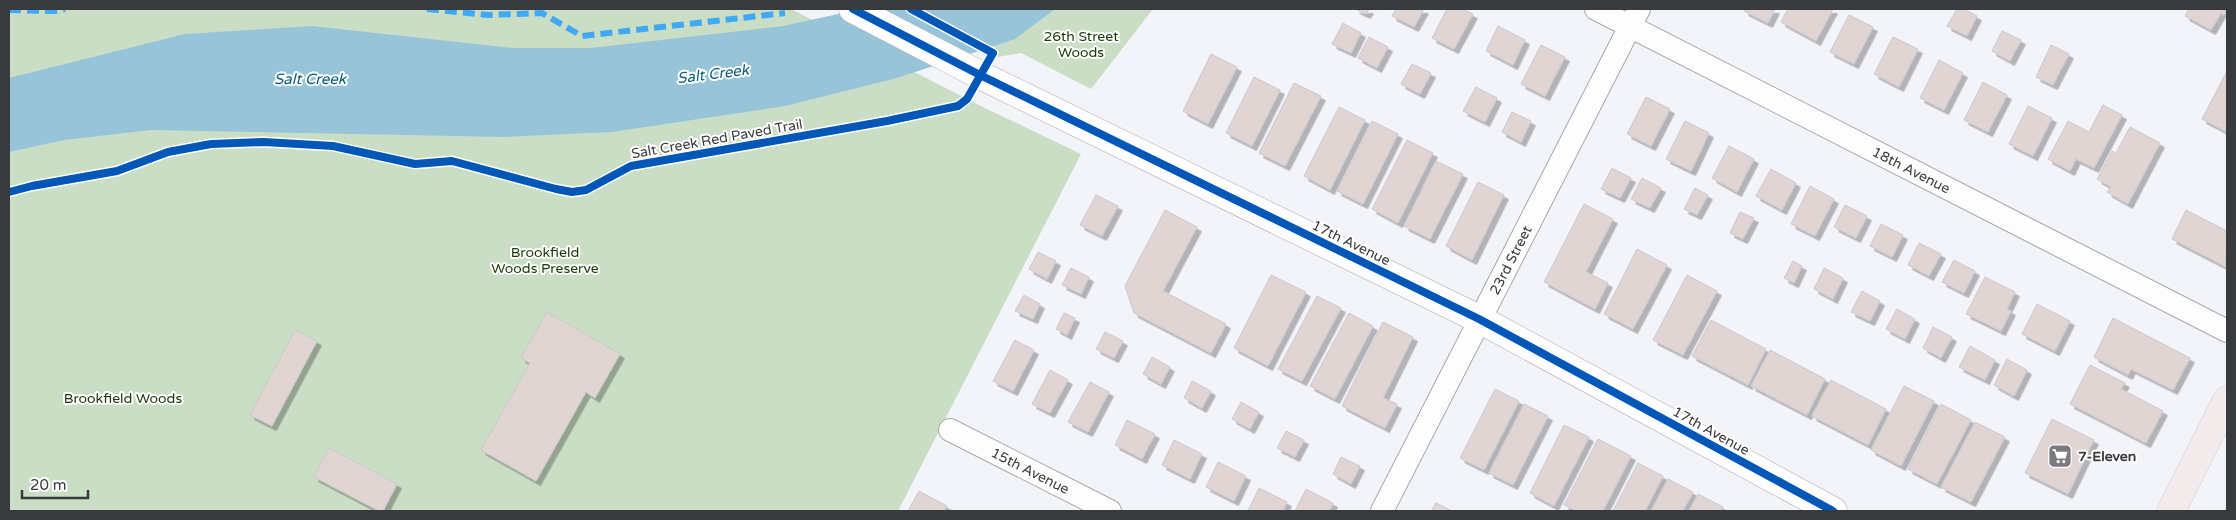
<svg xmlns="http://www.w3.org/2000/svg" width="2236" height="520" font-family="'Varela Round',sans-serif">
	<defs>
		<filter id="shadow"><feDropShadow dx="4.5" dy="4.5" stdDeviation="0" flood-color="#0004"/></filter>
	</defs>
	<rect width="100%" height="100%" fill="#f3f4f9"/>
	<path fill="#caddc5" d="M9 9H791L985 108 1081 154 898 511H9Z
		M900 9H1153L1091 89 1021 53 992 58Z"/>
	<path fill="#98c4da" d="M861 9H1055L1015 39 897 78 785 106 612 132 504 137 151 130 64 140 9 152V78L185 34 312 26 513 48H591L783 26Z"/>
	<path fill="#e1d5d4" stroke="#cac9cb" filter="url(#shadow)" d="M1355 9H1369L1366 14Z
		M1396 9H1424L1414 27 1392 16Z
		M1447 9H1462L1473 14 1454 49 1432 38Z
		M1745 9H1775L1768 23 1744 11Z
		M1788 9H1833L1816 41 1781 22Z
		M1957 9H1964L1977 16 1967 36 1947 26Z
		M2189 9H2227L2224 15 2221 13 2211 30 2185 16Z
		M1849 15 1873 27 1854 64 1830 52Z
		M1343 23 1361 33 1351 53 1332 44Z
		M1498 26 1525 40 1513 65 1486 51Z
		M2002 31 2021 40 2010 61 1992 51Z
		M1369 37 1388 47 1377 68 1358 58Z
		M1893 37 1918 49 1899 87 1874 74Z
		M1541 45 1565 57 1545 96 1521 84Z
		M2051 45 2069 54 2053 85 2036 77Z
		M1211 54 1237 67 1208 124 1183 111Z
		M1939 60 1963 73 1944 110 1920 98Z
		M1412 64 1431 73 1420 94 1401 84Z
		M2227 71V132L2202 119Z
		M1254 77 1280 90 1252 146 1226 133Z
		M1983 82 2007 95 1988 132 1964 120Z
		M1294 83 1321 96 1285 166 1259 153Z
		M1476 87 1497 98 1485 122 1463 111Z
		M1646 97 1670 109 1651 146 1627 134Z
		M2103 105 2122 115 2094 168 2076 159 2070 171 2048 159 2068 121 2089 132Z
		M2028 106 2052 118 2033 156 2009 144Z
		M1339 107 1365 120 1330 190 1304 176Z
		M1512 112 1531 121 1521 142 1502 132Z
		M1372 121 1398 134 1363 204 1337 191Z
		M1685 121 1709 133 1691 171 1666 159Z
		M2130 127 2160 143 2128 204 2107 192 2111 187 2097 179 2112 151 2116 153Z
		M1407 140 1433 153 1398 223 1372 209Z
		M1729 146 1754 159 1737 192 1712 178Z
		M1436 161 1463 174 1430 239 1404 226Z
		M1612 168 1631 178 1620 198 1601 189Z
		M1771 169 1796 183 1782 210 1756 196Z
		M1642 178 1661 188 1650 208 1631 199Z
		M1478 182 1504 195 1472 260 1446 246Z
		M1810 186 1834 199 1815 236 1791 224Z
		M1695 188 1708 195 1697 215 1684 209Z
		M1096 195 1118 206 1102 236 1080 225Z
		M1584 204 1613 219 1586 272 1608 283 1595 309 1544 282Z
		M1845 205 1867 216 1856 238 1834 227Z
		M1165 210 1197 227 1163 291 1226 324 1211 353 1134 313 1125 286Z
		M2186 210 2227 231 2226 267 2172 239Z
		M1740 212 1754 218 1743 239 1730 233Z
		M1881 224 1903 235 1892 257 1870 246Z
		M1919 243 1941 254 1929 276 1908 265Z
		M1637 249 1667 265 1633 329 1604 314Z
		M1038 252 1056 261 1047 279 1029 269Z
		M1954 260 1975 271 1964 293 1942 282Z
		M1793 261 1802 266 1794 283 1784 278Z
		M1071 268 1089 277 1081 294 1062 285Z
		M1824 268 1843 278 1833 299 1814 289Z
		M1271 275 1306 292 1268 366 1234 348Z
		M1687 275 1717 291 1683 355 1653 340Z
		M1985 277 2015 292 2007 309 2011 311 2001 331 1966 314Z
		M1862 291 1880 301 1870 321 1851 312Z
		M1024 295 1040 304 1033 319 1015 311Z
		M1317 296 1341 308 1302 381 1278 369Z
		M2037 304 2070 321 2055 351 2022 334Z
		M1897 309 1915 319 1905 339 1886 329Z
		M547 312 620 354 595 398 586 392 536 481 481 450 530 363 521 358Z
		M1064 313 1075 318 1067 335 1056 329Z
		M1349 313 1373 326 1335 399 1310 386Z
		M2113 318 2190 358 2173 390 2131 369 2128 375 2094 357Z
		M1711 320 1766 349 1748 385 1692 356Z
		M1383 322 1413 337 1383 398 1397 404 1385 428 1342 406Z
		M1933 327 1952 337 1941 358 1923 348Z
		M295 330 317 341 272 426 250 415Z
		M1105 332 1123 341 1114 358 1096 349Z
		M1015 340 1034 350 1013 391 993 381Z
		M1970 346 1995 360 1985 380 1959 367Z
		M1770 350 1825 379 1807 415 1751 386Z
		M1152 357 1170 367 1161 384 1143 374Z
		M2007 359 2027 370 2014 396 1994 385Z
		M2090 365 2125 383 2121 389 2163 411 2146 443 2070 404Z
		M1050 370 1068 380 1050 413 1032 404Z
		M1831 380 1886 409 1868 445 1812 416Z
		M1192 381 1211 391 1202 408 1184 398Z
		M1090 382 1109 392 1088 432 1068 422Z
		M1904 386 1934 401 1901 466 1871 450Z
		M1495 389 1519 401 1484 470 1460 458Z
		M1241 402 1259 412 1250 429 1232 419Z
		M1524 404 1548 416 1513 485 1489 473Z
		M1941 404 1971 420 1937 484 1908 469Z
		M2052 419 2094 440 2068 494 2025 473Z
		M1127 420 1155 434 1142 459 1115 445Z
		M1975 422 2005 437 1971 502 1941 487Z
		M1564 425 1589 437 1554 506 1530 493Z
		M1286 431 1304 440 1295 457 1277 448Z
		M1598 439 1631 456 1603 511H1577L1564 505Z
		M1174 440 1202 454 1190 479 1162 465Z
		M329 448 397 484 383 511H379L314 477Z
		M1341 457 1360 466 1351 484 1333 474Z
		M1218 462 1246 476 1234 501 1206 487Z
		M1638 463 1663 476 1645 511H1613Z
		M1668 479 1693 492 1683 511H1651Z
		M1259 488 1287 502 1283 511H1248Z
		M1306 489 1333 503 1329 511H1295Z
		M919 491 947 506 944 511H908Z
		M1698 494 1723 507 1721 511H1689Z
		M1436 503 1452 511H1431Z"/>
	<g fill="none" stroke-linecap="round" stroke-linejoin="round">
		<g stroke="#a7a8ac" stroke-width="24">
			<g id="minor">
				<path id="s1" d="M1596 9 2227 331"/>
				<path id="s2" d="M950 430 1110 511"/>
				<path id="s3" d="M1382 511 1639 9"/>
			</g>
		</g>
		<g stroke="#a7a8ac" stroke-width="29">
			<path id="tertiary" d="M853 9 980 75 1479 319 1833 511"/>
		</g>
		<g stroke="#d0d0d2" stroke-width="29">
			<path id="primary" d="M2171 511 2227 400"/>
		</g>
		<use href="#minor" stroke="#fdfdfe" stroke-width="22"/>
		<use href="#tertiary" stroke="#fdfdfe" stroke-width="28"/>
		<use href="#primary" stroke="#f3ebeb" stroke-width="28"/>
		<path stroke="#3fa9f5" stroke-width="6" stroke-dasharray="12 6" stroke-linecap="butt" d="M427 9 488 15 542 13 582 36 785 13
			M9 10 55 11 65 9"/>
		<g stroke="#fff" stroke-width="11">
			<path id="cycleway" d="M853 9 980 75 1479 319 1833 511
				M9 192 32 186 117 171 168 152 211 144 264 142 333 146 415 164 452 161 556 189 572 192 586 190 631 166 887 121 958 106 967 99 993 53 911 9"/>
		</g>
		<use href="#cycleway" stroke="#0057b8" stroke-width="8"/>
	</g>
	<defs>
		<g id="supermarket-square" transform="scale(1.25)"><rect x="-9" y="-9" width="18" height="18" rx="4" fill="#7a7b7f" stroke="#fff"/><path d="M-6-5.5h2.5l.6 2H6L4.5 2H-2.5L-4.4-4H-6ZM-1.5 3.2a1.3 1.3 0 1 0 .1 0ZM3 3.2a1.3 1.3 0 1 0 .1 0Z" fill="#fff"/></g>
	</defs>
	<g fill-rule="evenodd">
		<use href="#supermarket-square" x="2060" y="456"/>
	</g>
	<g text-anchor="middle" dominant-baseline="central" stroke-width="4" stroke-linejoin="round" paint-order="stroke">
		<g font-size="14" fill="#183805" stroke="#fff">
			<text x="1081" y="36">26th Street<tspan x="1081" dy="16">Woods</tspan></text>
			<text x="545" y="252">Brookfield<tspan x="545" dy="16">Woods Preserve</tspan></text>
			<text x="123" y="398">Brookfield Woods</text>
		</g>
		<g font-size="14" fill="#393a3e" stroke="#fff">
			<text transform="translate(717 139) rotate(-10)">Salt Creek Red Paved Trail</text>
			<text stroke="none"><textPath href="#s1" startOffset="354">18th Avenue</textPath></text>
			<text transform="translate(1351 243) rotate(26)">17th Avenue</text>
			<text stroke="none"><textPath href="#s3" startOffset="282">23rd Street</textPath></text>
			<text transform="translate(1711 431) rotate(29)">17th Avenue</text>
			<text stroke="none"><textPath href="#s2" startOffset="90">15th Avenue</textPath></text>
		</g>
		<g font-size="14" font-weight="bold" fill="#393a3e" stroke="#fff" text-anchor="start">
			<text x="2078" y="456">7-Eleven</text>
		</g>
		<g font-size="15" font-style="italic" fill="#085a78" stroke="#fff">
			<text transform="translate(713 74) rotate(-7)">Salt Creek</text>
			<text x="310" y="79">Salt Creek</text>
		</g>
	</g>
	<rect width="2236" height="520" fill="none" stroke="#393a3e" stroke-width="20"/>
	<path d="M22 490v8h66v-8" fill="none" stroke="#393a3e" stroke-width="2.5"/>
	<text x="30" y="490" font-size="15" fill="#393a3e" stroke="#ffffff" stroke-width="4" paint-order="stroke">20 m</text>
</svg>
